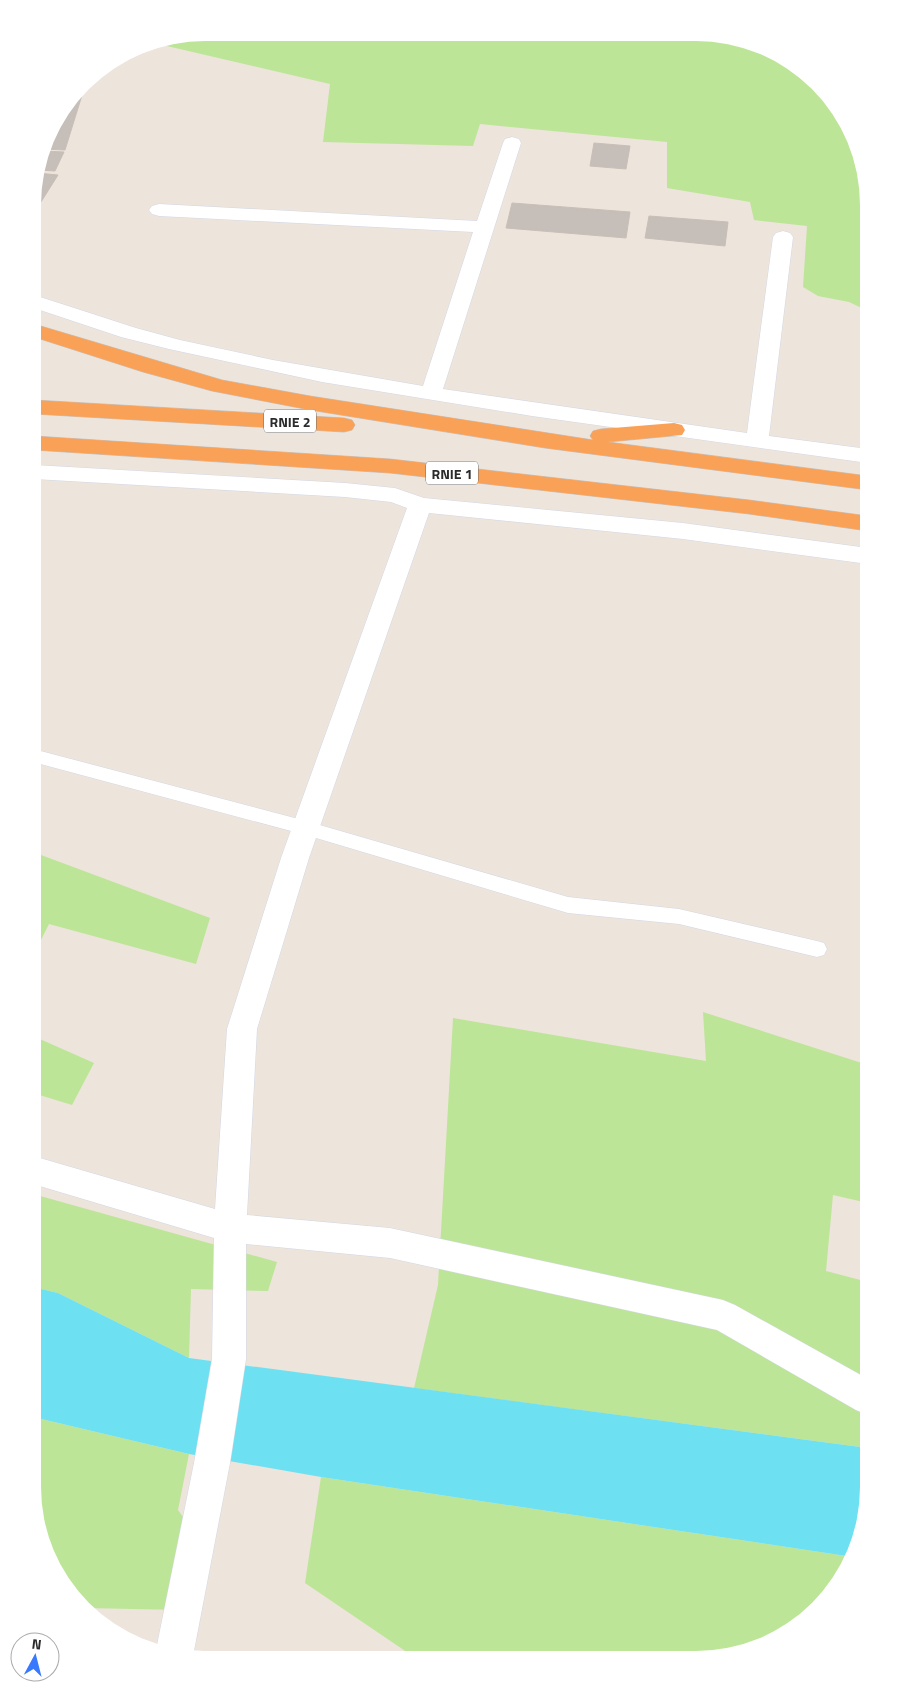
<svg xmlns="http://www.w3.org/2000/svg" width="901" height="1692" font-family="'Titillium Web',sans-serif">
	<rect width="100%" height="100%" fill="#ede4dc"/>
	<path fill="#bde597" d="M205 33 729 36 810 75 859 150 868 205V311L849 302 818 296 803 287 807 226 754 220 750 202 667 188V142L480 124 473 146 323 142 330 84 154 43Z
		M33 852 210 918 196 964 49 924 33 956Z
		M703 1012 868 1065V1203L833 1195 826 1271 868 1282V1448L414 1388 438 1285 453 1018 706 1061Z
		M33 1036 94 1063 72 1105 33 1093Z
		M33 1194 277 1262 268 1291 191 1289 189 1358 58 1293 33 1287Z
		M33 1417 189 1454 178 1510 196 1535 182 1610 86 1608 42 1542 33 1487Z
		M321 1477 853 1557 833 1592 792 1630 751 1650 696 1659H417L305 1583Z"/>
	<path fill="#6de1f2" d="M33 1287 58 1293 189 1358 868 1448V1499L855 1553 853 1557 321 1477 189 1454 33 1417Z"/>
	<path fill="#c5beb9" stroke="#c9bfb6" d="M78 92H83L65 150 44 149 50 128Z
		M594 143 630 146 626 169 590 166Z
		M44 151 64 152 55 171 38 170Z
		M37 173 58 175 41 202 34 200V183Z
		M512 203 630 212 626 238 506 228Z
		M649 216 728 222 725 246 645 238Z"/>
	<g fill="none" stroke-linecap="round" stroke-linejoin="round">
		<g stroke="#d2d8e4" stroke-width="1">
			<path id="service" d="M33 749 306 821 568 897 679 909 817 941 824 943 827 949 824 955 817 957 679 924 568 913 306 835 33 762Z"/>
		</g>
		<g stroke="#d2d8e4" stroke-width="1">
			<path id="minor" d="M512 137 519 139 521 143 443 389 747 433 773 237 776 233 783 231 790 233 793 237 769 436 868 449V463L532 416 322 382 169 349 121 337 34 308V295L136 328 180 340 273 360 423 386 473 232 159 216 152 214 149 210 152 206 159 204 477 221 503 143 505 139Z
				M34 465 345 483 395 488 424 498 683 523 868 548V564L683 539 429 513 309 858 257 1029 247 1215 390 1228 723 1300 735 1305 868 1379V1415L856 1410 717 1330 390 1258 246 1244V1359L230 1463 225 1475 212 1480 199 1475 194 1463 212 1359 214 1238 33 1184V1156L215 1209 227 1029 281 858 407 508 391 502 345 497 34 479Z"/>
		</g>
		<g stroke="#d2d8e4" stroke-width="1">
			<path id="tertiary" d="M212 1446 225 1451 230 1463 193 1656 192 1658H182L156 1650 194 1463 199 1451Z"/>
		</g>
		<g stroke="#c4c4c4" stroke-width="1">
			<path id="trunk" d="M34 324 222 380 310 396 593 440 590 436 593 431 601 429 674 423 682 425 685 430 682 435 608 442 868 476V490L545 448 310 410 212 391 143 372 34 337Z
				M34 400 344 418 352 420 355 425 352 430 344 432 34 414Z
				M34 436 390 459 749 500 868 516V531L749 514 390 473 34 450Z"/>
		</g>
		<use href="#service" fill="#fff" fill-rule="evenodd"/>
		<use href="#minor" fill="#fff" fill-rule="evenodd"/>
		<use href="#tertiary" fill="#fff" fill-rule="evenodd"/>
		<use href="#trunk" fill="#faa158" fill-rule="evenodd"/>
	</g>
	<g text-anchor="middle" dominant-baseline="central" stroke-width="4" stroke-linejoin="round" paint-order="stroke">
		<g fill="#fff" stroke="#6b6b6b" stroke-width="1">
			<rect x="264" y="409.5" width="52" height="23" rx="4"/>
			<rect x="426" y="461.5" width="52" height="23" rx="4"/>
		</g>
		<g font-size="14" font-weight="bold" fill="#2b2b2b">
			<text x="290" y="421">RNIE 2</text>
			<text x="452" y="473">RNIE 1</text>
		</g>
	</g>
	<path d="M0 0H901V1692H0ZM205 41H696A164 164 0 0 1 860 205V1487A164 164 0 0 1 696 1651H205A164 164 0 0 1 41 1487V205A164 164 0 0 1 205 41Z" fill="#fff" fill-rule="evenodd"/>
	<g transform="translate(35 1657) rotate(7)"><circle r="24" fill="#ffffff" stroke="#aaaaaa"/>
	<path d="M0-4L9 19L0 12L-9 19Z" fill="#3879fe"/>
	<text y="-8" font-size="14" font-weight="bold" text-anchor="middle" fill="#2b2b2b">N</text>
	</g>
</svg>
